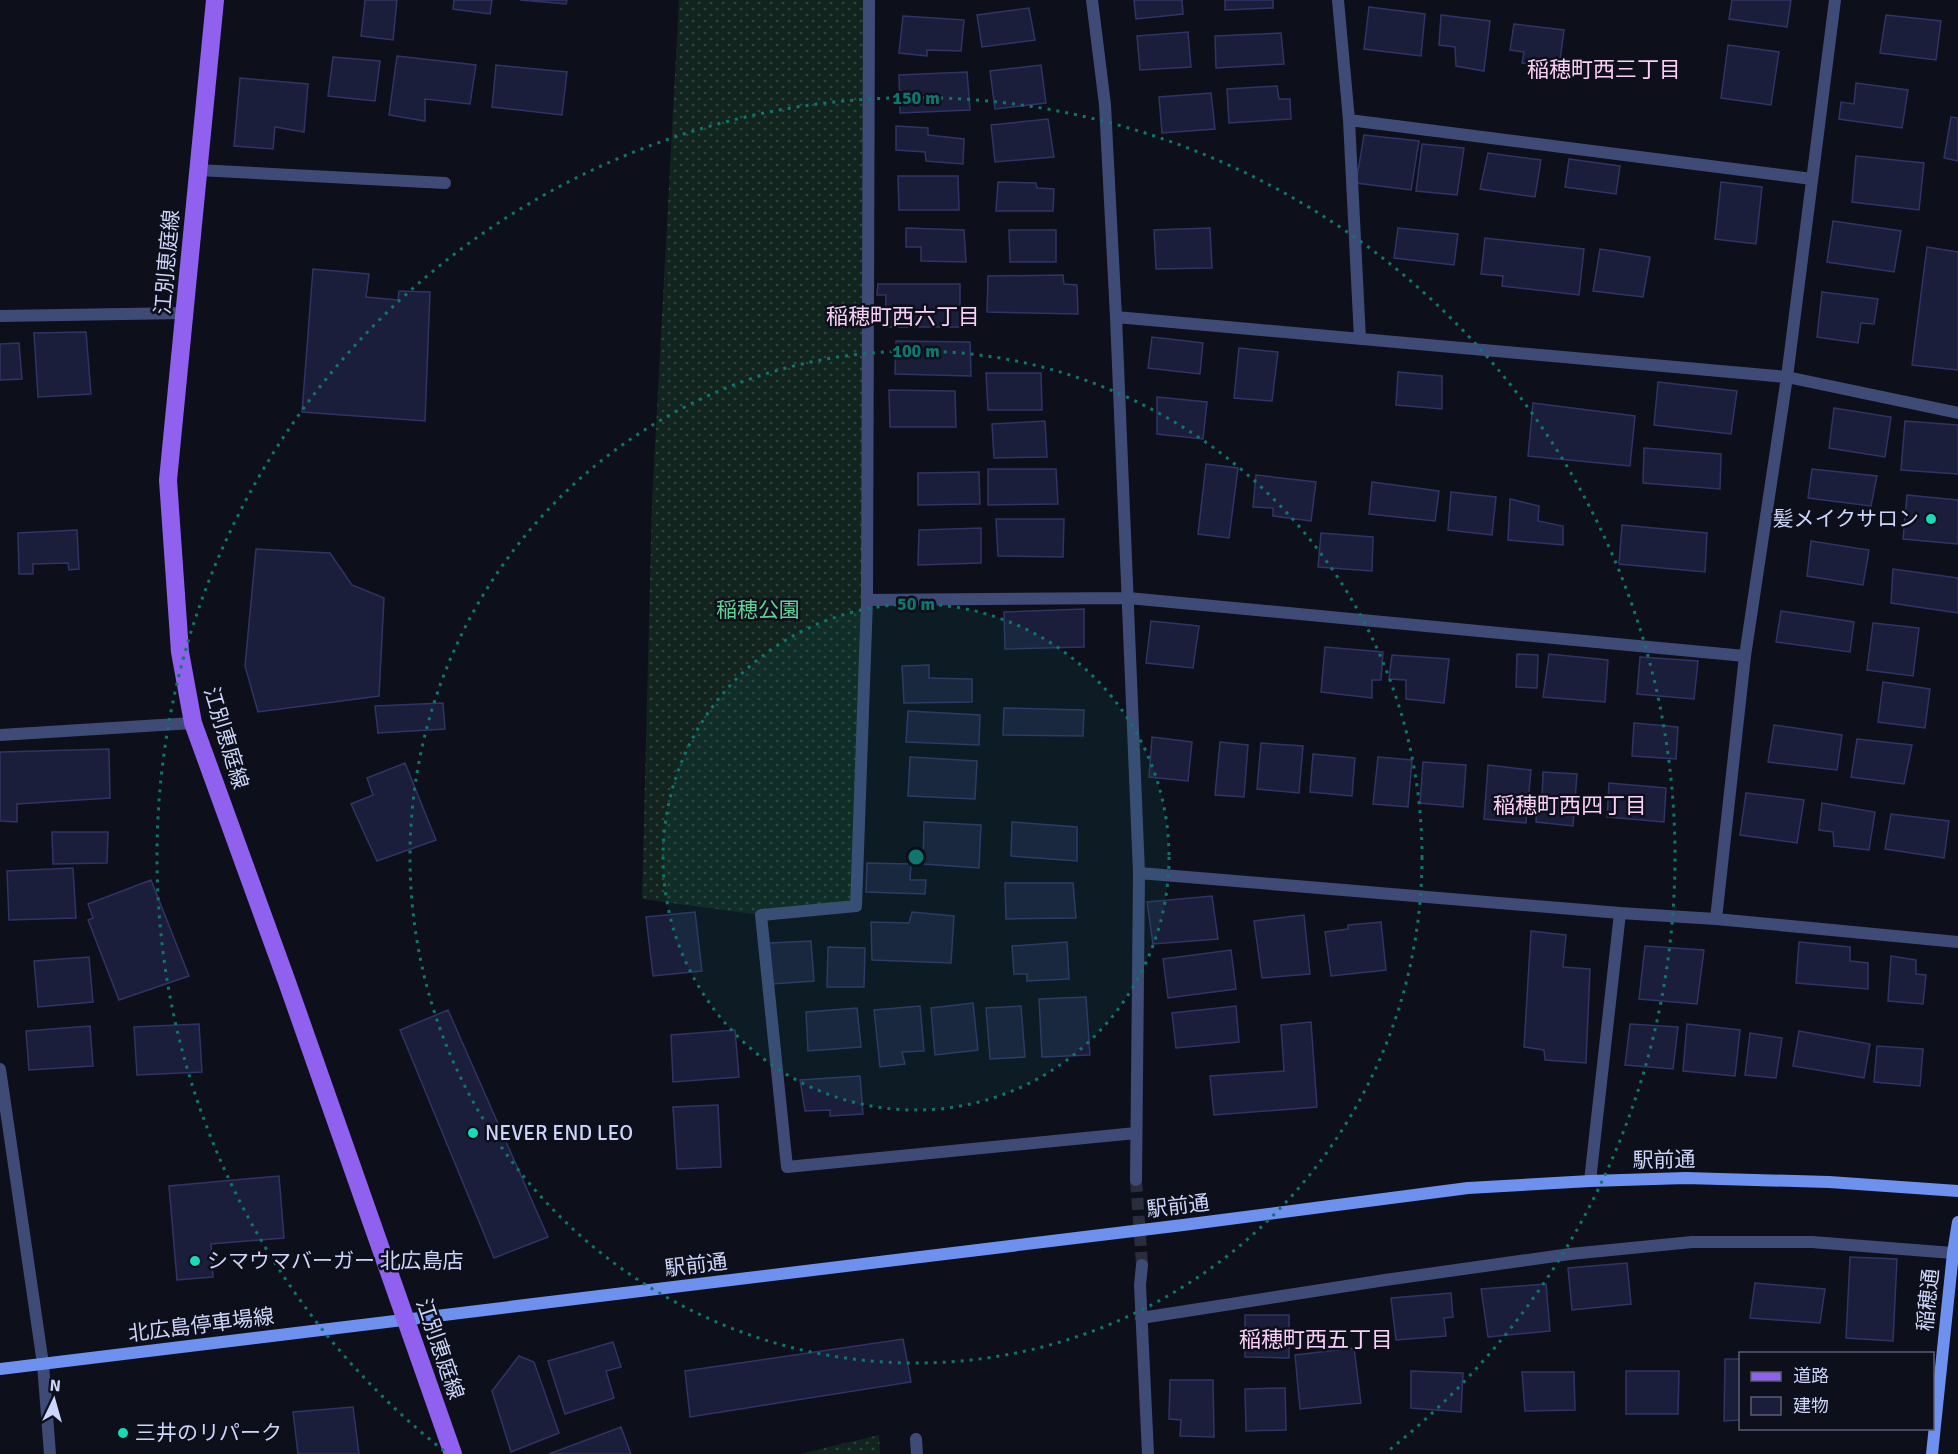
<svg xmlns="http://www.w3.org/2000/svg" width="1958" height="1454" font-family="Signika,'Noto Sans JP',sans-serif">
	<defs>
		<pattern id="grass-dots" width="8" height="8" patternUnits="userSpaceOnUse" patternTransform="scale(1.5)"><rect width="8" height="8" fill="#11251e"/><path d="M2 2h.1M6 6h.1" fill="none" stroke="#324440" stroke-width="1.8" stroke-linecap="round"/></pattern>
	</defs>
	<rect width="100%" height="100%" fill="#0d0f1b"/>
	<path fill="url(#grass-dots)" d="M679 0H869L867 600 856 906 761 915 642 899 652 502Z
		M879 1435 880 1454H800Z"/>
	<path fill="#1b1e3a" stroke="#303464" stroke-width="1.5" d="M365 0H397L393 40 361 36Z
		M454 0H492L490 14 453 9Z
		M520 0H567L566 4Z
		M1134 0H1182L1183 14 1136 19Z
		M1225 0H1273V8L1225 10Z
		M1732 0H1791L1787 27 1729 19Z
		M1369 7 1425 14 1421 56 1364 49Z
		M1029 8 1035 40 982 47 977 15Z
		M1441 15 1490 21 1484 71 1456 66 1455 47 1439 45Z
		M1886 15 1941 21 1936 60 1880 53Z
		M903 16 964 20 961 51 927 50V56L899 53Z
		M1514 24 1564 30 1559 68 1522 63 1524 52 1510 50Z
		M1188 32 1191 67 1140 70 1137 36Z
		M1281 33 1284 64 1216 68 1215 36Z
		M1728 45 1779 52 1771 105 1721 98Z
		M397 56 476 65 470 104 425 99V121L389 115Z
		M333 57 380 61 375 101 328 96Z
		M496 65 567 72 562 115 492 107Z
		M1041 65 1046 103 995 109 990 71Z
		M967 72 970 110 900 113 899 75Z
		M240 78 308 84 304 132 275 127 273 149 234 146Z
		M1856 83 1908 90 1902 128 1839 119 1841 102 1854 104Z
		M1277 86 1279 99H1290L1291 119 1229 123 1227 89Z
		M1211 93 1215 129 1162 133 1159 97Z
		M1951 117 1958 118V161L1944 158Z
		M1048 119 1054 157 995 162 991 125Z
		M896 126 928 128V135L964 139 963 164 926 161 925 152 896 150Z
		M1364 135 1419 141 1411 190 1356 183Z
		M1422 144 1464 148 1457 195 1416 191Z
		M1488 153 1541 160 1535 197 1480 189Z
		M1856 156 1924 163 1919 210 1852 202Z
		M1569 159 1620 166 1616 194 1565 187Z
		M898 176H958L959 210H899Z
		M998 182 1036 183 1037 188 1054 189 1053 211H996Z
		M1721 182 1762 187 1756 244 1715 239Z
		M1833 221 1901 231 1894 272 1827 262Z
		M906 228 964 230 966 262 921 261V247H906Z
		M1210 228 1212 268 1156 269 1154 230Z
		M1398 228 1458 234 1454 265 1394 258Z
		M1009 230H1056V262H1010Z
		M1485 238 1584 249 1579 295 1502 286 1503 276 1481 274Z
		M1927 247 1958 252V370L1912 365Z
		M1600 249 1650 257 1643 297 1593 291Z
		M313 269 369 274 366 297 398 300 399 291 430 292 425 421 302 412Z
		M1063 275 1064 284 1077 285 1078 314 987 312 988 276Z
		M878 284H960V327H885L886 295H877Z
		M1822 292 1878 299 1874 324 1861 323 1858 343 1817 337Z
		M86 332 91 394 38 397 34 333Z
		M1152 337 1203 343 1200 374 1148 368Z
		M896 341 970 342 971 376 895 374Z
		M19 343 22 379 0 380V344Z
		M1239 348 1278 352 1272 401 1234 398Z
		M1398 372 1442 376V409L1396 405Z
		M986 373H1041L1042 410H988Z
		M1658 382 1737 391 1731 434 1654 425Z
		M889 390 955 391 956 427H890Z
		M1157 397 1207 402 1203 439 1157 434Z
		M1533 403 1635 416 1630 466 1528 456Z
		M1834 408 1891 417 1885 457 1829 448Z
		M1045 421 1047 457 994 458 992 424Z
		M1905 421 1958 425V474L1901 470Z
		M1644 448 1721 454 1720 489 1643 483Z
		M1206 464 1238 468 1229 538 1198 534Z
		M988 469H1056L1058 504 988 505Z
		M1812 469 1877 476 1871 506 1808 498Z
		M979 472 980 504 918 505V473Z
		M1256 475 1316 482 1311 521 1273 516V508L1253 507Z
		M1372 482 1439 491 1435 521 1369 514Z
		M1451 492 1496 497 1492 535 1448 530Z
		M1907 495 1958 500V544L1903 539Z
		M1510 499 1539 506 1538 521 1563 526V545L1508 540Z
		M996 519H1064L1063 557 998 556Z
		M1622 525 1707 533 1705 572 1619 564Z
		M981 528V563L918 565 919 530Z
		M77 530 79 569 69 570 68 563 33 564V574H19L18 533Z
		M1321 533 1373 537 1372 571 1318 567Z
		M1811 541 1869 550 1863 585 1807 576Z
		M256 549 330 553 352 585 384 598 379 696 258 712 245 666Z
		M1893 569 1958 578V613L1891 603Z
		M1084 609V647L1005 649 1004 612Z
		M1781 611 1854 622 1850 652 1776 642Z
		M1151 621 1199 626 1193 668 1146 663Z
		M1873 623 1919 628 1913 676 1867 670Z
		M1325 647 1383 652 1381 680H1372V698L1321 692Z
		M1517 654 1538 655 1537 688 1516 687Z
		M1549 654 1608 660 1605 702 1543 697Z
		M1392 655 1449 659 1444 703 1406 699V680L1389 679Z
		M1640 657 1698 661 1694 699 1637 694Z
		M929 665V678L972 679V702L904 703 902 666Z
		M1883 682 1930 689 1925 728 1878 722Z
		M443 703 445 729 378 733 375 706Z
		M1004 708 1084 710 1083 736 1003 735Z
		M908 711 980 715 979 745 906 742Z
		M1634 723 1678 727 1676 759 1632 756Z
		M1774 725 1842 735 1837 770 1768 762Z
		M1152 737 1192 742 1188 781 1149 777Z
		M1857 739 1912 745 1904 784 1851 777Z
		M1220 742 1248 745 1244 797 1215 795Z
		M1261 743 1303 746 1299 793 1257 789Z
		M109 749 110 798 17 804V822L0 821V752Z
		M1313 754 1355 758 1352 796 1310 792Z
		M910 757 977 761 975 799 908 796Z
		M1378 757 1412 760 1408 807 1373 804Z
		M1423 762 1466 765 1463 807 1420 803Z
		M405 763 436 840 377 861 351 804 373 795 367 778Z
		M1488 765 1531 770 1526 823 1484 819Z
		M1543 772 1577 774 1573 826 1536 822 1537 799 1542 800Z
		M1609 783 1666 788 1664 822 1607 817Z
		M1746 793 1804 800 1797 843 1740 835Z
		M1822 803 1875 812 1869 850 1834 846 1833 832 1819 830Z
		M1891 814 1949 821 1944 858 1885 849Z
		M924 822 981 825 979 868 923 864Z
		M1012 822 1077 827V861L1011 856Z
		M52 832H108L107 863 53 864Z
		M867 863 911 864 910 880H926L925 894 866 892Z
		M73 868 76 918 9 920 7 871Z
		M151 880 189 976 119 1000 88 920 93 918 88 904Z
		M1005 883H1073L1076 918 1006 919Z
		M1212 896 1218 939 1153 944 1147 902Z
		M695 912 702 971 653 976 646 917Z
		M912 912 954 916 951 963 872 960 871 922 909 923Z
		M1304 915 1310 974 1262 978 1254 921Z
		M1381 922 1386 970 1331 976 1325 932 1348 929V925Z
		M1531 931 1566 935 1563 967 1590 969 1586 1063 1545 1060 1544 1050 1524 1047Z
		M811 941 814 981 772 984 769 943Z
		M1067 942 1069 979 1027 981V974H1014L1012 946Z
		M1799 942 1850 947V961L1868 963V989L1796 983Z
		M1645 946 1704 950 1697 1004 1639 999Z
		M828 947 865 948 864 987H827Z
		M1231 950 1236 989 1168 998 1163 959Z
		M1891 956 1916 960V974L1926 975 1923 1004 1888 1001Z
		M89 957 93 1002 38 1007 34 961Z
		M1086 997 1090 1055 1042 1057 1039 999Z
		M973 1003 978 1050 935 1055 931 1008Z
		M920 1006 924 1051 902 1052 905 1064 880 1067 874 1010Z
		M1021 1006 1025 1057 990 1059 986 1008Z
		M1236 1006 1239 1042 1176 1048 1172 1013Z
		M857 1008 861 1047 808 1051 806 1012Z
		M448 1010 548 1237 494 1258 400 1030Z
		M1311 1022 1317 1107 1214 1115 1210 1076 1284 1071 1281 1025Z
		M199 1024 202 1072 137 1075 134 1027Z
		M1630 1024 1678 1027 1673 1069 1625 1065Z
		M1687 1024 1740 1030 1735 1076 1683 1071Z
		M90 1026 93 1066 29 1070 26 1031Z
		M735 1030 739 1077 673 1082 671 1035Z
		M1799 1031 1870 1044 1864 1078 1793 1066Z
		M1750 1033 1782 1038 1776 1078 1745 1075Z
		M1877 1046 1923 1049 1920 1086 1874 1082Z
		M860 1076 863 1114 830 1116V1110L805 1111 800 1080Z
		M718 1105 721 1167 677 1169 673 1107Z
		M279 1176 284 1238 211 1244 213 1277 177 1280 169 1186Z
		M1850 1257 1897 1259 1893 1341 1846 1338Z
		M1627 1263 1631 1304 1572 1310 1568 1268Z
		M1755 1283 1825 1289 1820 1323 1750 1318Z
		M1546 1284 1550 1331 1488 1337 1481 1289Z
		M1451 1293 1453 1317 1444 1318 1446 1336 1396 1340 1391 1298Z
		M1245 1315H1289V1358L1245 1357Z
		M903 1339 911 1382 690 1417 685 1371Z
		M613 1342 621 1367 606 1371 614 1398 565 1414 548 1361Z
		M1354 1348 1361 1403 1300 1409 1295 1355Z
		M519 1356 534 1362 559 1433 511 1452 492 1391Z
		M1725 1359H1740V1420L1724 1421Z
		M1411 1371 1463 1373 1461 1412 1411 1408Z
		M1626 1371H1679L1678 1414H1626Z
		M1522 1372H1574L1575 1410 1525 1411Z
		M1170 1380H1213L1214 1437 1180 1436 1181 1420 1169 1419Z
		M1285 1388 1286 1430 1246 1431 1245 1389Z
		M353 1407 359 1454H298L293 1412Z
		M621 1427 631 1454H549Z"/>
	<g fill="none" stroke-linecap="round" stroke-linejoin="round">
		<path stroke="#2a2d3c" stroke-width="12" stroke-dasharray="12 6" stroke-linecap="butt" d="M1136 1180 1142 1265"/>
		<path stroke="#3d4b76" stroke-width="12" d="M869 0 867 600 856 906 761 915 787 1167 1136 1133
			M1092 0 1105 105 1116 317 1139 873 1136 1180
			M1338 0 1349 120 1360 339
			M1349 120 1812 179
			M198 170 445 183
			M0 316 185 313
			M1116 317 1787 377 1958 413
			M867 600 1128 598 1745 656
			M0 735 193 723
			M1139 873 1620 913 1716 919 1958 942
			M1716 919 1745 656 1787 377 1835 0
			M0 1069 43 1364 50 1454
			M1590 1181 1620 913
			M1142 1265 1140 1285 1148 1454
			M1141 1318 1385 1280 1570 1254 1692 1242H1812L1953 1253
			M916 1439 917 1454"/>
		<path stroke="#6e90ef" stroke-width="12" d="M0 1369 1183 1225 1468 1188 1590 1181 1686 1178 1829 1182 1958 1191
			M1932 1454 1953 1253 1958 1222"/>
		<path stroke="#9060ee" stroke-width="18" d="M215 0 168 480 180 652 193 723 287 982 453 1454"/>
	</g>
	<circle cx="916" cy="857" r="253" fill="#0f766e" fill-opacity=".12"/>
	<g fill="none" stroke="#0f766e" stroke-width="3" stroke-dasharray="3 6">
		<circle cx="916" cy="857" r="253"/>
		<circle cx="916" cy="857" r="506"/>
		<path d="M444 1451A759 759 0 1 1 1388 1451"/>
	</g>
	<g fill="#17dbb6" stroke="#0d0f1b" stroke-width="2">
		<circle cx="1931" cy="519" r="6"/>
		<circle cx="473" cy="1133" r="6"/>
		<circle cx="195" cy="1261" r="6"/>
		<circle cx="123" cy="1433" r="6"/>
	</g>
	<g text-anchor="middle" dominant-baseline="central" stroke-width="5" stroke-linejoin="round" paint-order="stroke">
		<g font-size="21" fill="#cdd5fa" stroke="#0d0f1b">
			<text transform="translate(167 262) rotate(-85)">江別恵庭線</text>
			<text transform="translate(226 738) rotate(73)">江別恵庭線</text>
			<text transform="translate(1664 1160) rotate(-1)">駅前通</text>
			<text transform="translate(1178 1206) rotate(-7)">駅前通</text>
			<text transform="translate(696 1265) rotate(-7)">駅前通</text>
			<text transform="translate(1928 1300) rotate(-84)">稲穂通</text>
			<text transform="translate(201 1325) rotate(-7)">北広島停車場線</text>
			<text transform="translate(440 1349) rotate(71)">江別恵庭線</text>
		</g>
		<g font-size="21" fill="#cdd5fa" stroke="#0d0f1b" text-anchor="start">
			<text x="1919" y="519" text-anchor="end">髪メイクサロン</text>
			<text x="485" y="1133">NEVER END LEO</text>
			<text x="207" y="1261">シマウマバーガー 北広島店</text>
			<text x="135" y="1433">三井のリパーク</text>
		</g>
		<g font-size="21" fill="#62d195" stroke="#0d0f1b">
			<text x="758" y="610">稲穂公園</text>
		</g>
		<g font-size="22" fill="#facff7" stroke="#0d0f1b">
			<text x="1604" y="69">稲穂町西三丁目</text>
			<text x="903" y="316">稲穂町西六丁目</text>
			<text x="1570" y="805">稲穂町西四丁目</text>
			<text x="1316" y="1339">稲穂町西五丁目</text>
		</g>
	</g>
	<circle cx="916" cy="857" r="9" fill="#0f766e" stroke="#0d0f1b" stroke-width="3"/>
	<g font-size="18" text-anchor="middle" font-weight="bold" fill="#0f766e" stroke="#0d0f1b" stroke-width="5" stroke-linejoin="round" paint-order="stroke">
		<text x="916" y="104">150 m</text>
		<text x="916" y="357">100 m</text>
		<text x="916" y="610">50 m</text>
	</g>
	<rect x="1739" y="1352" width="195" height="78" fill="#0d0f1b" stroke="#5a5e74" stroke-width="1.5"/>
	<rect x="1751" y="1372" width="30" height="9" fill="#9060ee" stroke="#5a5e74" stroke-width="1.5"/>
	<text x="1793" y="1382" font-size="18" fill="#cdd5fa">道路</text>
	<rect x="1751" y="1397" width="30" height="18" fill="#1b1e3a" stroke="#5a5e74" stroke-width="1.5"/>
	<text x="1793" y="1412" font-size="18" fill="#cdd5fa">建物</text>
	<g transform="translate(54 1400) rotate(5)" stroke="#0d0f1b" stroke-width="4.5" paint-order="stroke">
	<path d="M0-4.5L10 22L0 15L-10 22Z" fill="#cdd5fa"/>
	<text y="-9" font-size="16" font-weight="bold" text-anchor="middle" fill="#cdd5fa">N</text>
	</g>
</svg>
